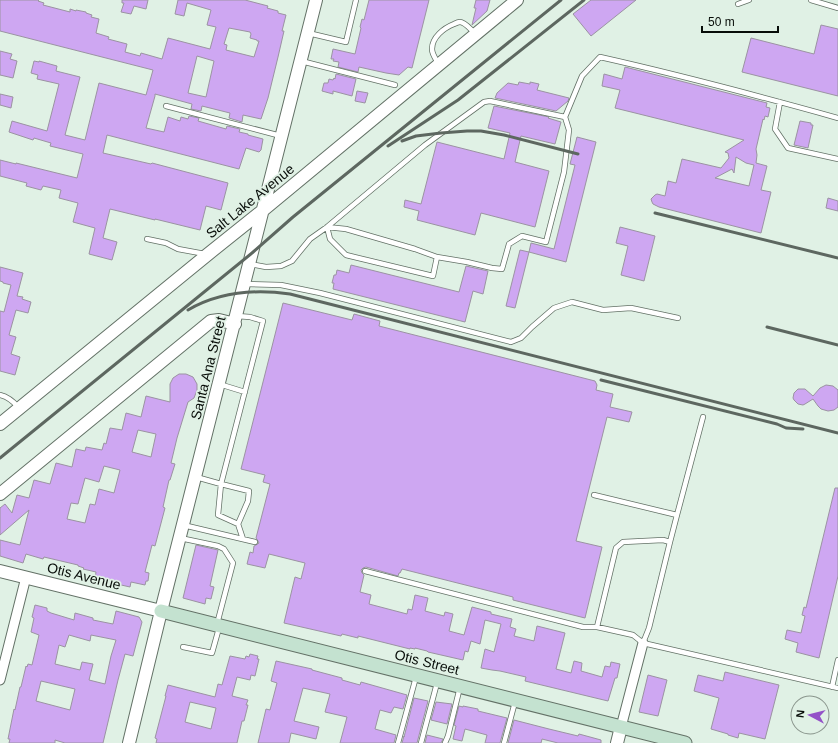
<svg xmlns="http://www.w3.org/2000/svg" width="838" height="743" font-family="Arial,sans-serif">
	<rect width="100%" height="100%" fill="#e0f1e5"/>
	<path fill="#cea7f2" stroke="#9b93a2" fill-rule="evenodd" d="M0 0H39L38 1 44 3 43 5 70 12V9L76 11V10L86 12V13L92 15 91 17 99 19 96 33 109 37 108 39 127 44 125 52 140 56 141 53 162 59 168 38 210 49 216 27 207 25 211 10 187 3 184 16 175 14 178 0H245L268 6 267 8 278 11V13L286 15 282 31H284L278 57 268 98 261 119 243 115 242 122 229 118 230 113 202 106 201 111 191 109 192 104 155 94V96L146 128 164 132 168 117 180 121 181 117 188 119 189 116 199 118 198 121 226 129 227 126 240 129 239 132 248 134V135L263 139 261 150 259 152 246 148 239 169 107 135 103 153 151 164 152 163 228 183 221 210 206 206 200 230 155 219V220L110 209 103 238 117 242 112 260 89 254 95 228 73 222 78 203 59 198 61 190 43 186 41 190 26 186 27 183 0 176V160L16 164V163L77 178 83 154 50 146 51 143 34 138 33 140 9 132 12 121 47 131 59 84 37 79 38 75 31 73 34 61 39 62V61L57 66 56 71 80 77 65 135 85 140 99 83 146 95 153 70 0 31ZM229 28 250 32 251 34 250 38 257 40V41H259L254 57 226 50 227 45 224 44ZM197 56 214 61 206 97 188 93Z
		M122 0H148L146 9 134 6 131 14 121 12 124 3H122Z
		M369 0H429L412 68 408 67 399 75 386 73 359 67 358 72 338 67 339 62 333 61 334 59H331L333 49 355 54 361 28 360 27 362 19 364 20Z
		M476 0H490L487 11 472 25 476 8H474Z
		M591 0H636L591 36 573 14Z
		M821 25 838 29V96L742 72 751 38 814 54Z
		M0 51 12 54 10 59 17 61 13 78 0 75Z
		M625 67 767 103 766 107 770 108 768 117 765 116 764 120 763 119 756 149 757 155 756 163 767 166 761 190 771 192 761 233 659 207 653 204 652 202 651 199 655 195 657 194 665 196 668 181 676 183 682 159 721 168 729 158 728 153 725 152 744 140 615 108 620 90 602 86 604 74 622 79ZM736 157 746 163 754 165 749 186 715 178 732 169 734 173Z
		M336 74 356 79 352 96 333 91V94L322 91 324 83H328L329 79 333 80 334 78 335 79Z
		M519 82 530 84V82L539 84 537 90 569 98 568 101 556 111 495 98 497 93 508 83 518 85Z
		M357 91 368 93 365 103 355 101Z
		M0 94 13 97 11 108 0 105Z
		M494 106 549 117 548 118 561 122 555 144 521 136 515 162 549 171 535 227 481 213 475 235 417 220 419 211 404 207 405 200 421 204 437 142 504 159 510 133 488 128Z
		M800 121 811 123V125H813L808 148 794 145Z
		M577 137 596 142 566 262 529 252 515 308 506 306 520 250 529 252 531 243 554 249 575 165 570 164Z
		M828 198 838 201V211L826 208Z
		M620 227 655 236 644 281 621 275 628 246 616 243Z
		M351 265 459 292 466 266 488 271 483 294 473 291 465 322 333 289 334 283H332L334 275H336L337 270 349 273Z
		M0 267 23 273 17 296 23 297 22 299 31 302 28 313 16 310 9 335 16 337 11 354 20 357 15 375 0 371V311L4 312 11 285 3 283V282L0 281Z
		M283 303 352 320 354 314 380 321 379 326 595 381 597 385 596 390 613 394 610 407 632 412 629 422 607 417 576 541 602 547 585 618 513 600V597L402 569 400 573H399L398 576 366 567 363 568 361 570 362 573 364 575 360 592 371 595 369 604 407 614 408 609 412 610 415 595 428 598 425 611 444 616 445 612 453 614 449 631 464 635 472 607 491 612V614L512 619 510 627 516 629 514 636 534 641 537 626 565 633 556 669 571 673 574 661 582 663 581 671 602 677 605 666 610 667 611 662 620 664 617 678H615L608 701 525 681 526 677 500 671 492 670 481 668 485 649 494 652 501 624 485 620 480 644 471 641 468 652 465 651 463 660 428 652 427 651 415 648V649L410 648V649L358 636V638L342 634 341 636 284 623 295 577 301 579 305 563 269 554 265 568 247 564 250 552 253 553 254 546 256 545 259 543 258 541 256 538 270 484 263 482 265 475 241 469Z
		M179 374H186L193 377 197 384V390L194 398 188 402 177 438 171 463 175 464 170 480H169L163 507 165 508 155 546 152 545 145 572 149 573 148 581H146L145 585 131 582 130 587 95 579 96 572 83 569 84 568 78 566V565L44 557 43 559 26 554 23 563 0 556V540L20 545 29 510 0 535V508L5 504 12 513 17 495 29 498 34 480 50 484 56 463 72 467 76 449 85 451 86 447 102 450 104 443 106 444 110 428 122 430 126 413 141 417 146 396 170 402V384L173 378ZM138 430 156 434 151 457 132 452ZM104 466 120 470 114 493 99 489 95 505 90 504 85 523 67 519 71 503 78 504 85 478 99 482Z
		M826 385 833 386 838 390V407L834 410 828 411 821 409 818 406 813 399 805 404 803 405 798 404 794 400 793 398 794 393 798 389H805L813 396 820 388Z
		M835 488H838V576L819 658 796 652 798 643 785 639 787 630 801 633 805 616 802 615 804 607 806 608Z
		M196 545 218 550 210 586 214 587 211 599 206 598 205 604 183 598Z
		M35 605 47 608V611L51 613 74 620 75 613 93 618V620L113 624 116 611 139 617 142 622 133 656 125 654 118 680 103 743H65L55 740V743H9L10 739H8L14 709 15 710 20 687H21L26 666 27 667 28 664 32 665 39 635 31 632 34 618 32 617ZM69 635 90 641 91 635 116 640 111 656 105 684 89 680 93 664 82 662 80 670 55 664 59 645 65 647ZM41 681 75 689 70 710 36 701Z
		M250 654 258 656 257 659H259L255 676 251 675 250 680 237 677 232 696 248 700 246 705H248L244 721H242L237 743H156L157 739 155 738 166 696H165L168 685 215 697 218 684 222 685 230 656 245 659 246 656 249 657ZM190 702 216 708 211 729 185 722Z
		M276 661 312 669V670L342 678V680L360 685 361 682 407 695 403 709 394 707 391 713 380 710 375 729 396 735 394 743H340L347 717 325 712 330 694 303 688 294 721 319 727 316 739 291 733 289 743H258L266 709 270 710 277 683 271 681Z
		M725 672 779 685 765 739 739 733 738 738 728 735V734L711 729 719 698 694 691 698 675 723 681Z
		M648 675 667 680 658 716 639 712Z
		M414 698 428 701 417 743H402L404 736V737Z
		M436 702 452 704 447 724 431 720Z
		M459 706 463 707V706L478 709V711L507 718 500 743H485L487 735 465 729 462 741 453 739 456 726 454 725Z
		M514 720 549 729 578 736 579 734 601 740V743H558L542 739 541 743H508Z
		M427 735 443 739 441 743H425Z"/>
	<g fill="none" stroke-linecap="round" stroke-linejoin="round">
		<g stroke="#637166" stroke-width="6">
			<path id="service" d="M811 0 838 8
				M738 4 749 0
				M308 33 346 42 356 0
				M301 61 395 85
				M438 63C435 58 432 54 432 49 432 37 444 28 454 24 456 23 458 22 460 22 465 22 471 30 475 33
				M780 102 775 129 788 148 838 159
				M166 106 281 136
				M327 227 346 229 415 249 437 257 433 276 346 255 330 239Z
				M147 239 166 243 178 249 205 254
				M437 257 467 262 492 268 502 269 509 244 522 236 546 242 564 172 569 130 565 117
				M250 264 266 267 281 266 292 261 310 239 327 227 425 145 484 102 490 101 565 117 582 76 600 57C680 75 759 96 838 118
				M244 284 281 285 320 293 511 342 521 338 532 327 554 308 572 302 603 310 631 308 678 318
				M237 316 250 317 263 321 221 484 249 491 248 501 238 524 243 539
				M219 384 245 392
				M0 395C8 397 13 401 18 407
				M196 477 221 484 218 515 238 524
				M594 495 677 515
				M183 525 255 542
				M180 538 218 546 224 549 233 563 217 624
				M670 542 677 515 703 417
				M365 571 583 627H597L633 635 643 643 838 688
				M597 627 616 548 623 542 663 540 670 542 649 628 643 643
				M183 647 212 653 219 628
				M832 687 838 660
				M398 743 416 677
				M421 743 437 683
				M445 743 448 736 460 687
				M504 743 515 702"/>
		</g>
		<g stroke="#637166" stroke-width="11">
			<path id="minor" d="M0 680 26 577
				M621 727 643 643"/>
		</g>
		<g stroke="#637166" stroke-width="14">
			<path id="tertiary" d="M0 424 207 255 262 211 517 0
				M0 494 211 321 219 320 235 324
				M0 571 161 611
				M129 743 161 611 316 0
				M617 743 621 727"/>
		</g>
		<g stroke="#637166" stroke-width="15">
			<path id="secondary" d="M161 611 685 743"/>
		</g>
		<use href="#service" stroke="#fff" stroke-width="4.5"/>
		<use href="#minor" stroke="#fff" stroke-width="9"/>
		<use href="#tertiary" stroke="#fff" stroke-width="12"/>
		<use href="#secondary" stroke="#c4e2d0" stroke-width="13"/>
		<path stroke="#5d6760" stroke-width="3" d="M402 141 416 136 441 133 467 131H481L504 135 578 154
			M388 146 458 100 584 0
			M655 213 838 258
			M188 310C219 292 255 289 290 294L838 433
			M767 327 838 345
			M601 380 777 424 786 428 803 429
			M0 458 252 253 293 217 561 0"/>
	</g>
	<g text-anchor="middle" dominant-baseline="central" stroke-width="3.5" stroke-linejoin="round" paint-order="stroke">
		<g font-size="14" fill="#080d09" stroke="#e0f1e5">
			<text transform="translate(250 201) rotate(-39)">Salt Lake Avenue</text>
			<text transform="translate(208 368) rotate(-76)">Santa Ana Street</text>
			<text transform="translate(84 576) rotate(14)">Otis Avenue</text>
			<text transform="translate(427 662) rotate(14)">Otis Street</text>
		</g>
	</g>
	<g transform="translate(810 715) rotate(277)"><circle r="19" fill="#e0f1e5" stroke="#8a968d"/>
	<path d="M0-3L7 15L0 10L-7 15Z" fill="#9452c8"/>
	<text y="-6" font-size="11" font-weight="bold" text-anchor="middle" fill="#080d09">N</text>
	</g>
	<path d="M702 26v6h76v-6" fill="none" stroke="#080d09" stroke-width="2"/>
	<text x="708" y="26" font-size="12" fill="#080d09" stroke="#e0f1e5" stroke-width="3" paint-order="stroke">50 m</text>
</svg>
